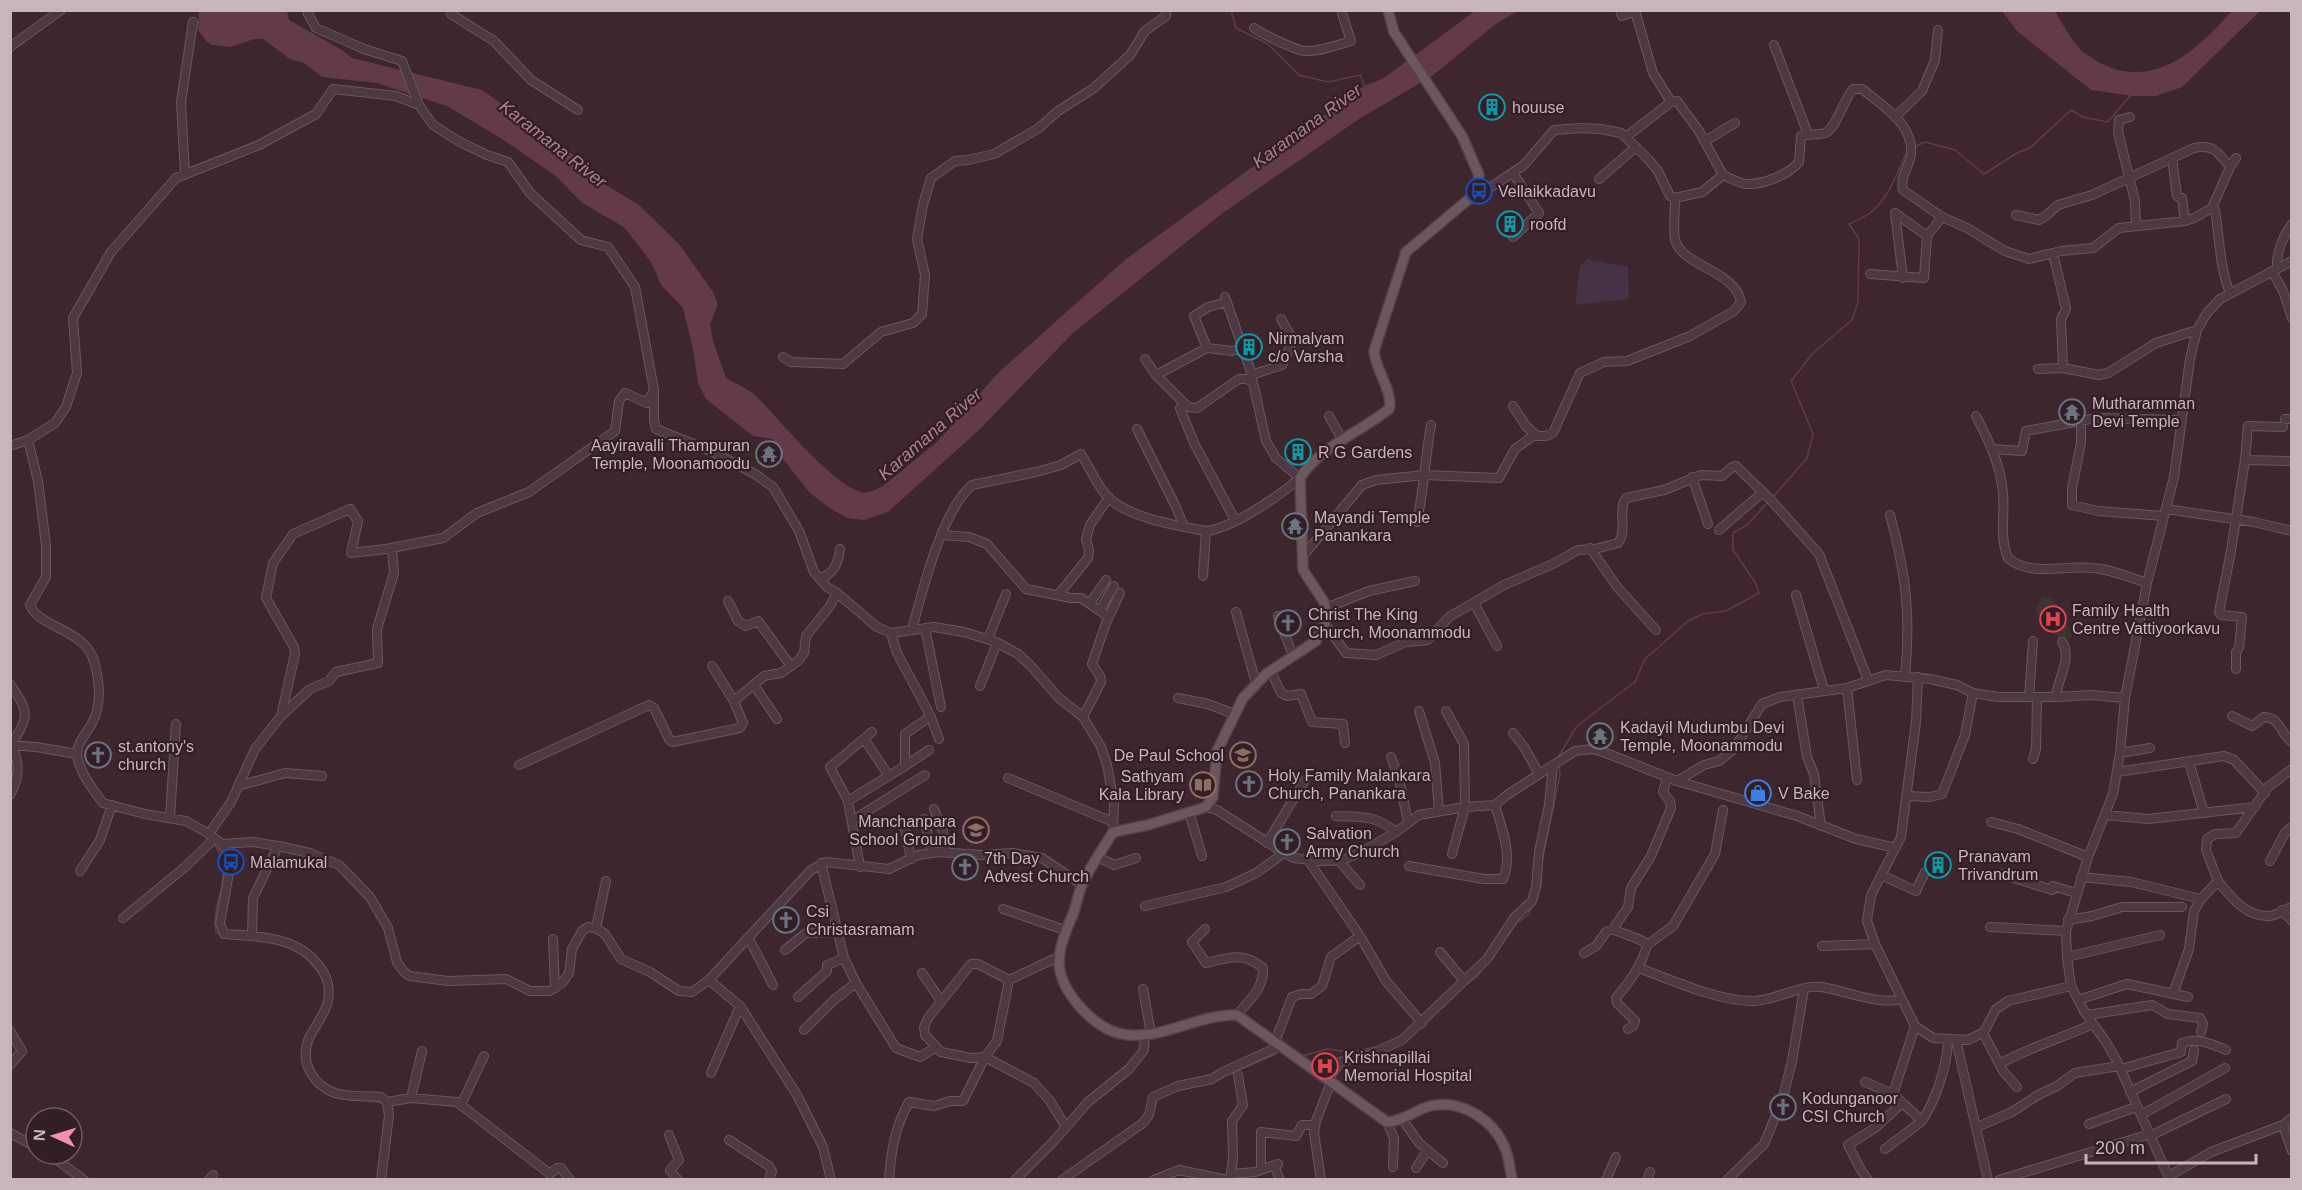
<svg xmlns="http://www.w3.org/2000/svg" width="2302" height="1190" font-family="Arial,sans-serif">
	<rect width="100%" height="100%" fill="#3d262e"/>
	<path fill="#3e3331" d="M2042 596 2053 598 2073 637 2064 643 2044 625 2036 611Z"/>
	<path fill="#463247" d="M1587 259 1628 267 1629 299 1575 305 1580 267Z"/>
	<path fill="#633a49" d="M199 11H287L289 20 342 50 352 58 482 90 581 160 593 177 639 205 679 244 713 292 718 304 710 325 713 341 726 378C737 384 749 389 758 398 782 422 830 483 861 492 869 494 876 489 883 486L937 442 998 373 1126 259 1364 86 1384 78 1475 11H1518L1497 23 1432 76 1359 119 1220 215 1073 333 979 430 888 512 864 520 847 518 828 507 809 492 776 450 773 439 753 436 706 399 698 383 693 349 683 308 661 285 651 262 625 228 581 202 556 176 502 139 447 106 377 83 322 77 304 63 290 59 263 39H254L231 47 212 45 207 42 198 30Z
		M2002 11H2055C2063 24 2070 38 2080 49 2084 54 2090 56 2095 60 2124 78 2154 75 2182 57 2201 45 2217 27 2232 11H2260L2182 87 2156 96H2132L2091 90 2017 31Z"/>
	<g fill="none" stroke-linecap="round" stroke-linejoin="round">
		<path stroke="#633a49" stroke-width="1.5" d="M1231 10 1236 28 1268 44 1299 75 1328 82 1360 75 1365 87
			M1916 146 1925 142 1955 150 1984 174 2017 153 2030 148 2071 110 2083 117 2107 122C2117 114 2121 103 2132 95
			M1774 496 1807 458 1813 434 1791 381 1813 353 1852 320 1858 302 1859 239 1849 224C1856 221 1864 217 1870 213 1889 198 1898 172 1907 151
			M1558 757 1577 726 1635 682 1645 659 1688 621 1703 614 1726 611 1759 593 1755 582 1733 550V533L1747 525 1767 503
			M214 843C236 880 211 896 216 932L222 936
			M1538 893 1541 886 1542 861 1560 775 1559 766
			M1497 951 1516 924 1529 914 1532 906
			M306 958 321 975
			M1467 984 1477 977 1486 964
			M312 1025 324 1003
			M1302 1056 1327 1049 1349 1052 1376 1047
			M1223 1077 1276 1054
			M362 1100 380 1102 385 1106"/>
		<g stroke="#6b575f" stroke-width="10">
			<path id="minor" d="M309 10 308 14 316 28 364 49 402 61 419 105 433 125 460 142 487 155 508 162 530 193 581 240 608 247 635 287 654 390V420L656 429 711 451 755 474 773 487 799 531 814 572 827 587 837 593 877 627 891 633 934 627 964 632 996 642 1018 654 1030 665 1059 698 1083 717 1101 747 1107 765 1114 803 1113 832
				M1620 10 1622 16 1635 11 1653 73 1671 102
				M451 14 494 41 531 80 578 110
				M1254 28C1262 34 1295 50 1305 51 1319 52 1337 45 1351 41L1341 10
				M1774 45 1808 134
				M10 47 61 10
				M1895 117 1922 91 1935 60 1938 30
				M2130 117 2119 120 2118 132 2135 201 2136 225
				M1626 137 1671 102 1677 101 1699 131 1723 175
				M1705 141 1735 123
				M2172 158 2177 196 2182 198 2185 221
				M1513 173 1539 213 1513 237
				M185 175 181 102 193 22
				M1599 179 1636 147
				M1473 199 1524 165 1554 130 1581 128 1601 129 1621 133 1648 159 1658 171 1670 196 1675 198 1702 192 1723 175C1730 178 1738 183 1746 184 1763 185 1788 175 1799 162L1801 136C1809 134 1818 135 1825 133 1836 129 1844 99 1853 89H1862C1883 106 1918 127 1910 159 1907 170 1900 178 1903 190L1942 217 1967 228 2005 251 2029 259 2061 251 2093 248 2119 228 2185 221 2194 218 2212 208 2215 210C2220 239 2219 266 2230 293
				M2212 208 2230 167 2236 158
				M2016 215 2039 220 2047 215 2058 205 2092 195 2194 148C2215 144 2218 153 2230 167
				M2053 253 2066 309 2061 319 2063 368
				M2277 268C2276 253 2283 236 2292 224
				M2272 271 2283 291 2292 318
				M1870 274 1924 278 1927 236 1942 217
				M1903 278 1895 213 1927 236
				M1207 348 1194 316 1208 307 1227 302
				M783 357 791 362 843 364 881 332 913 323 922 314 925 275 917 239 923 205 931 178 955 161 968 160 994 154 1039 128 1058 111 1094 88 1130 55 1145 31 1166 16V10
				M1145 359 1156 375 1188 407 1197 408 1239 379H1246L1253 382
				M2038 369 2063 368 2099 375 2108 373 2156 343 2197 330
				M1156 375 1207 348 1232 351 1243 348
				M1251 375 1282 365 1293 340 1281 319
				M1513 406 1526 426 1536 435
				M1180 408 1194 443 1235 520
				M1329 416 1343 441
				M1976 416C1989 441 2001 466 2003 494 2005 517 1999 536 2008 558 2029 577 2066 565 2092 568 2110 569 2129 577 2147 583
				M2285 419H2292
				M2081 420V443L2072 488V505L2098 511 2164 516
				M1137 429 1176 507 1184 527
				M28 440 55 423 66 407 77 373 73 318 111 252 176 178 259 145 316 114 333 89 396 96 419 105
				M10 446 28 440 38 481 46 545V577L30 605C39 628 85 629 94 661 100 681 102 707 91 725 86 734 77 743 77 754 78 770 93 790 103 803L145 814 186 821 209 834 222 844 252 842 278 846 310 853 339 865 370 897 388 928 397 962 404 972 410 976 448 981 506 979 530 991H550L563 982 569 973 572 949 582 931 588 927 596 928 605 934 621 959 650 972 679 991 692 992 709 980 811 870 826 862 889 869 918 855 938 852 983 855 1012 853 1042 858 1082 885
				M1992 449 2022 451 2026 431 2096 418 2182 420
				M2245 460 2248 426 2283 427
				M1692 477 1708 524
				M2166 509 2254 522 2292 531
				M1890 515C1906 574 1911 615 1905 676
				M1417 522C1424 489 1425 458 1431 425
				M1719 530 1763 492
				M942 535 969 537 987 544 1026 589 1071 598H1081L1109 617
				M1590 548 1618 588 1656 630
				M1302 557 1362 485 1376 480 1424 475 1499 478 1515 449 1533 436H1546L1553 433 1580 373 1604 362 1627 361 1690 336 1734 311 1741 302C1735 270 1683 267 1675 240 1673 231 1675 209 1675 198
				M1203 576 1206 531
				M820 579C834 573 838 564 840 549
				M1059 594 1088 558 1089 550 1086 539 1090 525 1109 497
				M1796 595 1824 690
				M728 601 738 621 746 626 758 621 791 666
				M1090 603 1106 580
				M1474 603 1497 646
				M1326 608 1369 591 1415 581
				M1100 610 1114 586
				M1236 612 1256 683
				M1278 616 1293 656
				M1325 624 1346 653 1376 655 1406 642 1428 640 1449 617 1504 585 1553 564 1578 550 1595 549 1618 543C1628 531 1617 511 1626 498L1664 490 1701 475 1722 476 1731 468 1736 466 1770 499 1819 554 1868 680
				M925 628 941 707
				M912 629C923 590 941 512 972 485L1036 472 1061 465 1081 454C1089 467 1096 483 1106 495 1124 517 1178 526 1206 531 1233 528 1279 496 1300 478L1276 458 1266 441 1250 369 1225 297
				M988 639 1006 594
				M712 666 734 701 764 676 781 673 798 661 804 653 806 636 830 606 837 593
				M2236 669V652L2239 648 2242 617 2221 615 2219 612 2231 551 2245 460 2292 461
				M1271 671 1281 693 1287 696 1301 694 1312 722 1343 724 1345 743
				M10 684C30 713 29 716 11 745 20 762 20 777 10 795
				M754 685 777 719
				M980 686 997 643
				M1847 688 1857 780
				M1797 695 1807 757 1814 774 1821 826
				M2029 697 2033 641
				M2056 697C2057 679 2073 659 2062 642
				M1178 698 1208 704 1234 714
				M1419 711 1435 763 1439 811
				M1446 711 1464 744 1465 807 1452 854
				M282 715 310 689 329 681 336 672 378 663 377 629 394 573 392 548
				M930 715 939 739
				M2232 716 2252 726 2264 717C2281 718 2280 734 2292 742
				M1083 717 1101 682 1100 676 1092 664 1106 623 1120 593
				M1513 733 1524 747 1539 774
				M864 739 889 776
				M10 745 36 747 77 754
				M2120 753 2150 748
				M1391 757 1399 779 1408 822
				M2033 759 2036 749 2037 697
				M2189 762 2204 813
				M519 765 649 705 654 708 669 739 672 742 740 728 743 723 734 701
				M905 766 929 750
				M2117 772 2224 756 2234 760 2265 793
				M1008 778 1113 822
				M1677 781 1797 816 1856 839 1896 848
				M238 786 285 773 322 776
				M1906 796 1930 797 1942 794 1965 735 1973 693
				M848 801 905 766V734L928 718 930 715 897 653 891 633
				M1206 807 1217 810 1284 853 1294 858 1319 861 1343 860 1362 852 1396 832 1419 815 1465 807 1495 805 1507 795 1575 751 1592 749 1606 753 1677 781 1704 765 1719 761 1734 749 1762 704 1780 697 1847 688 1886 675 1930 679 1957 685 1973 693 1998 697H2056L2091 695 2125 698
				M934 809 943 832 946 852
				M1189 812 1202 856
				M2105 815 2148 819 2255 807
				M1336 816C1362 817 1375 815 1396 832
				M170 817 176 724
				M924 819 932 853
				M853 820 925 775
				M1991 822 2018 829 2088 857
				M905 829 911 859
				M209 834 231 802 255 749 281 716 295 654 294 647 266 598 273 563 293 534 350 509 358 521 351 553 386 549 443 538 477 513 529 492 615 431 619 401 625 393 647 403 653 392
				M1267 843 1305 780
				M222 844 231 862 220 923 224 934C258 936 298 936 320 967 328 978 330 987 328 1001 325 1014 315 1026 309 1038 299 1062 313 1085 335 1093 351 1098 365 1095 381 1097L387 1102 389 1115 381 1180
				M1098 857 1114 865 1136 858
				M1308 860 1360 936 1386 981 1422 1023
				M1339 861 1360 885
				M2270 861 2285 833 2292 827
				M1409 866 1484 879H1503C1513 856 1502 829 1495 805
				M860 867 848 801 830 767 872 732
				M80 871 100 840 112 805
				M2001 874 2052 890 2053 886 2076 893
				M1881 875 1916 891 1925 872
				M2081 877 2131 882 2201 899
				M2218 881C2231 897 2246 917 2269 916 2276 916 2285 909 2292 907
				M1145 906 1226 887 1256 873 1284 853
				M1003 909 1065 930
				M2282 910 2292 921
				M123 918 185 867 214 839
				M2068 920 2092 916 2122 907H2182
				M1990 927 2066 931
				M596 928 606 881
				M1205 929 1192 942 1206 963C1229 958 1242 951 1263 968 1264 989 1249 1000 1237 1015
				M1613 929C1623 935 1641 937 1647 945 1641 967 1630 981 1616 998L1617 1003 1635 1021 1633 1026 1628 1029
				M252 936 253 898 278 846
				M748 937 773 985
				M553 939 555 988
				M1647 945 1673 926 1715 854 1723 810
				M1822 946 1875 944
				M785 950 806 933 837 932
				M1440 952 1464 981
				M1584 953 1596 946 1606 932 1613 929 1628 907 1631 888 1651 856 1671 808 1670 801 1663 792 1667 778
				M1058 957 1009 980 978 964H971L928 1018 924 1027 925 1035 941 1052 971 1058 985 1057 1034 1083 1050 1101 1066 1127
				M2067 957 2160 935
				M1639 968C1671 980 1720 1002 1754 1001 1774 1001 1801 984 1821 987 1844 990 1879 1006 1901 999
				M922 973 941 1001
				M709 980 740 1006 797 1095 823 1147 831 1180
				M856 983 896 1048 920 1057 936 1047
				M1143 989 1151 1034
				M2173 994 2189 949 2194 911 2201 899 2218 881 2206 850 2207 839 2215 834 2236 833 2268 787 2292 769
				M798 997 827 971V965L844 958
				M2078 1000 2127 984 2188 997
				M2087 1015 2152 1005 2168 1014 2200 1018 2203 1024 2201 1032
				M1915 1026 1875 944 1867 921 1871 895 1901 837 1916 722 1918 677
				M804 1030 835 999 856 983 844 958 821 863
				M10 1031 22 1051 10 1065
				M1983 1033 2003 1071 2017 1087
				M1956 1040 1988 1180
				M1275 1042 1292 997 1301 994H1311L1322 986 1331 957 1360 936
				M2005 1061C2034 1046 2064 1037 2093 1024
				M2121 1069 2181 1052 2182 1043C2196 1037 2212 1044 2226 1050
				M711 1073 740 1006
				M1328 1080 1340 1062 1371 1054 1402 1040 1487 959 1514 918 1532 901 1536 887 1539 852 1549 805 1553 765
				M1865 1082 1893 1094 1922 1121 1885 1149
				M2130 1092 2192 1061 2194 1050
				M1893 1094 1915 1026 1933 1038 1968 1040 1984 1032 1996 1009 2008 1001 2071 986
				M411 1098 422 1051
				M387 1102 411 1098 457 1102 550 1174 557 1168H561L570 1180
				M461 1105 484 1056
				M2141 1115 2225 1068
				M1402 1119 1419 1143 1443 1163
				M1922 1121C1936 1099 1947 1067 1948 1040
				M1387 1122 1394 1138 1393 1167
				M2089 1124 2136 1107
				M2283 1125 2292 1151
				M1977 1127 2012 1112 2038 1095 2057 1086 2075 1073 2119 1066
				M10 1133 36 1147
				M669 1135 679 1160 670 1170 678 1180
				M2150 1136 2226 1099
				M729 1140 769 1166 772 1171 769 1180
				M49 1154 84 1180
				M1416 1168 1427 1151
				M1261 1169V1132L1296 1136 1302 1125H1315
				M1276 1170 1280 1180
				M1231 1174 1255 1172 1278 1164
				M2169 1176 2211 1152 2283 1125 2292 1118
				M209 1180 213 1175
				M889 1180C891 1151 895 1127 909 1102L934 1106 950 1101H963L985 1057 997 1041 1009 980
				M1015 1180 1053 1142 1088 1102 1129 1069 1144 1050 1145 1035
				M1062 1180 1143 1123 1149 1115 1153 1097 1178 1086 1212 1079 1223 1072 1280 1046
				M1154 1180 1179 1170 1227 1180
				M1230 1180 1233 1158 1232 1121 1243 1105 1238 1075
				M1321 1180 1314 1133 1316 1121 1331 1082
				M1606 1180 1616 1157
				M1647 1180 1650 1172
				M1727 1180 1764 1144 1782 1101 1792 1061 1804 989
				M1868 1180 1861 1170 1848 1145 1875 1128 1902 1103
				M1999 1180 2150 1134
				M2170 1180 2117 1061 2106 1042 2084 1011 2071 986 2067 957 2066 931 2088 857 2113 794 2120 753 2125 698 2147 583 2174 477 2190 359 2197 330 2207 313 2220 299 2292 261"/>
		</g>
		<g stroke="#56424a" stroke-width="12">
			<path id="major" d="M1388 10 1394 32 1462 136 1479 175 1476 193 1406 252 1374 351C1375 369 1394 393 1389 409 1362 431 1318 448 1300 478L1303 570 1324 602 1327 613 1325 624 1316 641 1266 674 1243 698 1217 751 1213 797 1206 807 1148 825 1113 832C1103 849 1091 865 1083 883 1078 893 1077 904 1073 914 1056 954 1050 974 1082 1009 1095 1023 1110 1034 1129 1035 1166 1038 1200 1014 1237 1015L1387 1122C1404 1121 1415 1110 1430 1106 1461 1099 1493 1119 1505 1148 1509 1158 1510 1169 1512 1180"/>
		</g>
		<use href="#minor" stroke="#4d3941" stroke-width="8"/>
		<use href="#major" stroke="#6d575f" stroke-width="9"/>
	</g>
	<defs>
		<g id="building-ring" transform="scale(1.35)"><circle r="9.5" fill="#321e26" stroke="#0f9aa8" stroke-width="1.5"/><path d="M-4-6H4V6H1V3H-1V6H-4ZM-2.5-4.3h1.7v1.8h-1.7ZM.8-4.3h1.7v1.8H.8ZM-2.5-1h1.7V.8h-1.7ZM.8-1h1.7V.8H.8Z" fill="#0f9aa8"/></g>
		<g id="bus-ring" transform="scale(1.35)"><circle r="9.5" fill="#321e26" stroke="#1a4fb4" stroke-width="1.5"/><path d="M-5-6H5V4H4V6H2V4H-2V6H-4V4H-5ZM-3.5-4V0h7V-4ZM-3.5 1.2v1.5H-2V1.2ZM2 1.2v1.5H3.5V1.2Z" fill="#1a4fb4"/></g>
		<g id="temple-ring" transform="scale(1.35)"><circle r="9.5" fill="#321e26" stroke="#6b7280" stroke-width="1.5"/><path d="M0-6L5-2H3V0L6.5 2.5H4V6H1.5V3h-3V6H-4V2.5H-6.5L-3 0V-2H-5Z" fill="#6b7280"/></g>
		<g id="hospital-ring" transform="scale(1.35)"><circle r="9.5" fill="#321e26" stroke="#e0444e" stroke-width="1.5"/><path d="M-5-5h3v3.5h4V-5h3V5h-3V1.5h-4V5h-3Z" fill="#e0444e"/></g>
		<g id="church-ring" transform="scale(1.35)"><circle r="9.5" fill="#321e26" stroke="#6b7280" stroke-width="1.5"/><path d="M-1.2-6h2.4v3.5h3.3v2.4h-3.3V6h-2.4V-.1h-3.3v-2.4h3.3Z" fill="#6b7280"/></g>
		<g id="school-ring" transform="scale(1.35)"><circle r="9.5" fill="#321e26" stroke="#8d6e63" stroke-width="1.5"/><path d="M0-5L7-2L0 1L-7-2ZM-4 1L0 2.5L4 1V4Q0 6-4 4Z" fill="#8d6e63"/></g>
		<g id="library-ring" transform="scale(1.35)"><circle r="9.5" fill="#321e26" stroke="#8d6e63" stroke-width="1.5"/><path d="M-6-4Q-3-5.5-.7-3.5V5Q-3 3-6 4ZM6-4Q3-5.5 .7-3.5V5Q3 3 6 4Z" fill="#8d6e63"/></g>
		<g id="shop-ring" transform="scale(1.35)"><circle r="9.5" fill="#321e26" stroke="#3f7fe0" stroke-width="1.5"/><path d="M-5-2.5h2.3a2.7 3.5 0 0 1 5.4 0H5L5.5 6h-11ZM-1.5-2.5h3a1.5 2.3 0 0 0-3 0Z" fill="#3f7fe0"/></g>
	</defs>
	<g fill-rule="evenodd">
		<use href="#building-ring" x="1492" y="107"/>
		<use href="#bus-ring" x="1479" y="191"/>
		<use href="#building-ring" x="1510" y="224"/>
		<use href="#building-ring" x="1249" y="347"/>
		<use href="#temple-ring" x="2072" y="412"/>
		<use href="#building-ring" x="1298" y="452"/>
		<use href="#temple-ring" x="769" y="454"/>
		<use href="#temple-ring" x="1295" y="526"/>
		<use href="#hospital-ring" x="2053" y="619"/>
		<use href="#church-ring" x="1288" y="623"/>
		<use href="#temple-ring" x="1600" y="736"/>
		<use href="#church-ring" x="98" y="755"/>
		<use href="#school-ring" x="1243" y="755"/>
		<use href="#church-ring" x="1249" y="784"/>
		<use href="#library-ring" x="1203" y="785"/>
		<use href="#shop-ring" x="1758" y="793"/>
		<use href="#school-ring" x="976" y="830"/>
		<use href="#church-ring" x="1287" y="842"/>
		<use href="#bus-ring" x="231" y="862"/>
		<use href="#building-ring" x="1938" y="865"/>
		<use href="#church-ring" x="965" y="867"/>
		<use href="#church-ring" x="786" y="920"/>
		<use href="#hospital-ring" x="1325" y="1066"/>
		<use href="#church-ring" x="1783" y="1107"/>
	</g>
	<g text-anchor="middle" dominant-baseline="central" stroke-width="4.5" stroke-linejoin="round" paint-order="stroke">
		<g font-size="16" fill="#c8b5bc" stroke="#321e26" text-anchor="start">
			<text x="1512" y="107">houuse</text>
			<text x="1498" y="191">Vellaikkadavu</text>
			<text x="1530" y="224">roofd</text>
			<text x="1268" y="338">Nirmalyam<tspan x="1268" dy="18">c/o Varsha</tspan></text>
			<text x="2092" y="403">Mutharamman<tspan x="2092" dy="18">Devi Temple</tspan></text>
			<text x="750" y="445" text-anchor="end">Aayiravalli Thampuran<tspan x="750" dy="18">Temple, Moonamoodu</tspan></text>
			<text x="1318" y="452">R G Gardens</text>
			<text x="1314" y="517">Mayandi Temple<tspan x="1314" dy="18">Panankara</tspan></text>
			<text x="2072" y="610">Family Health<tspan x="2072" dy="18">Centre Vattiyoorkavu</tspan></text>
			<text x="1308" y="614">Christ The King<tspan x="1308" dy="18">Church, Moonammodu</tspan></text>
			<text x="1620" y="727">Kadayil Mudumbu Devi<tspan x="1620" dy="18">Temple, Moonammodu</tspan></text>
			<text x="118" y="746">st.antony's<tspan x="118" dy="18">church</tspan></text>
			<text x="1224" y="755" text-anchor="end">De Paul School</text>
			<text x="1268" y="775">Holy Family Malankara<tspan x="1268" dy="18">Church, Panankara</tspan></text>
			<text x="1184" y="776" text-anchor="end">Sathyam<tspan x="1184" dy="18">Kala Library</tspan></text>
			<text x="1778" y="793">V Bake</text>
			<text x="956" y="821" text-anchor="end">Manchanpara<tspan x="956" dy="18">School Ground</tspan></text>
			<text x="1306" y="833">Salvation<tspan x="1306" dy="18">Army Church</tspan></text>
			<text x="1958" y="856">Pranavam<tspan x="1958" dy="18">Trivandrum</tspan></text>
			<text x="984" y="858">7th Day<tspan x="984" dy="18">Advest Church</tspan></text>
			<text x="250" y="862">Malamukal</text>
			<text x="806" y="911">Csi<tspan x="806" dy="18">Christasramam</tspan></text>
			<text x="1344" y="1057">Krishnapillai<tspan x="1344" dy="18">Memorial Hospital</tspan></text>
			<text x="1802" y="1098">Kodunganoor<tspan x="1802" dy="18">CSI Church</tspan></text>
		</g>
		<g font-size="18" font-style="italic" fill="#ae7f91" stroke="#321e26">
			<text transform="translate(1307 126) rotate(-36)">Karamana River</text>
			<text transform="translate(553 144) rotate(38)">Karamana River</text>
			<text transform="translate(930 434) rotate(-41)">Karamana River</text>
		</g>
	</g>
	<rect width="2302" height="1190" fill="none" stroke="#c8b5bc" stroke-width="24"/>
	<g transform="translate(54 1136) rotate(274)"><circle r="28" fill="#321e26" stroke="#6e5a62" stroke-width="1.5"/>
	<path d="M0-4.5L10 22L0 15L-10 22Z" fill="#f291b2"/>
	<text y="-9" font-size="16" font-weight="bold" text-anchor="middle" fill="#c8b5bc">N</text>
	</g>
	<path d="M2086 1154v9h170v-9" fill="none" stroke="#c8b5bc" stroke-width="3"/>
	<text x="2095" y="1154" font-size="18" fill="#c8b5bc" stroke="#321e26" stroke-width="4.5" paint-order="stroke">200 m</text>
</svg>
